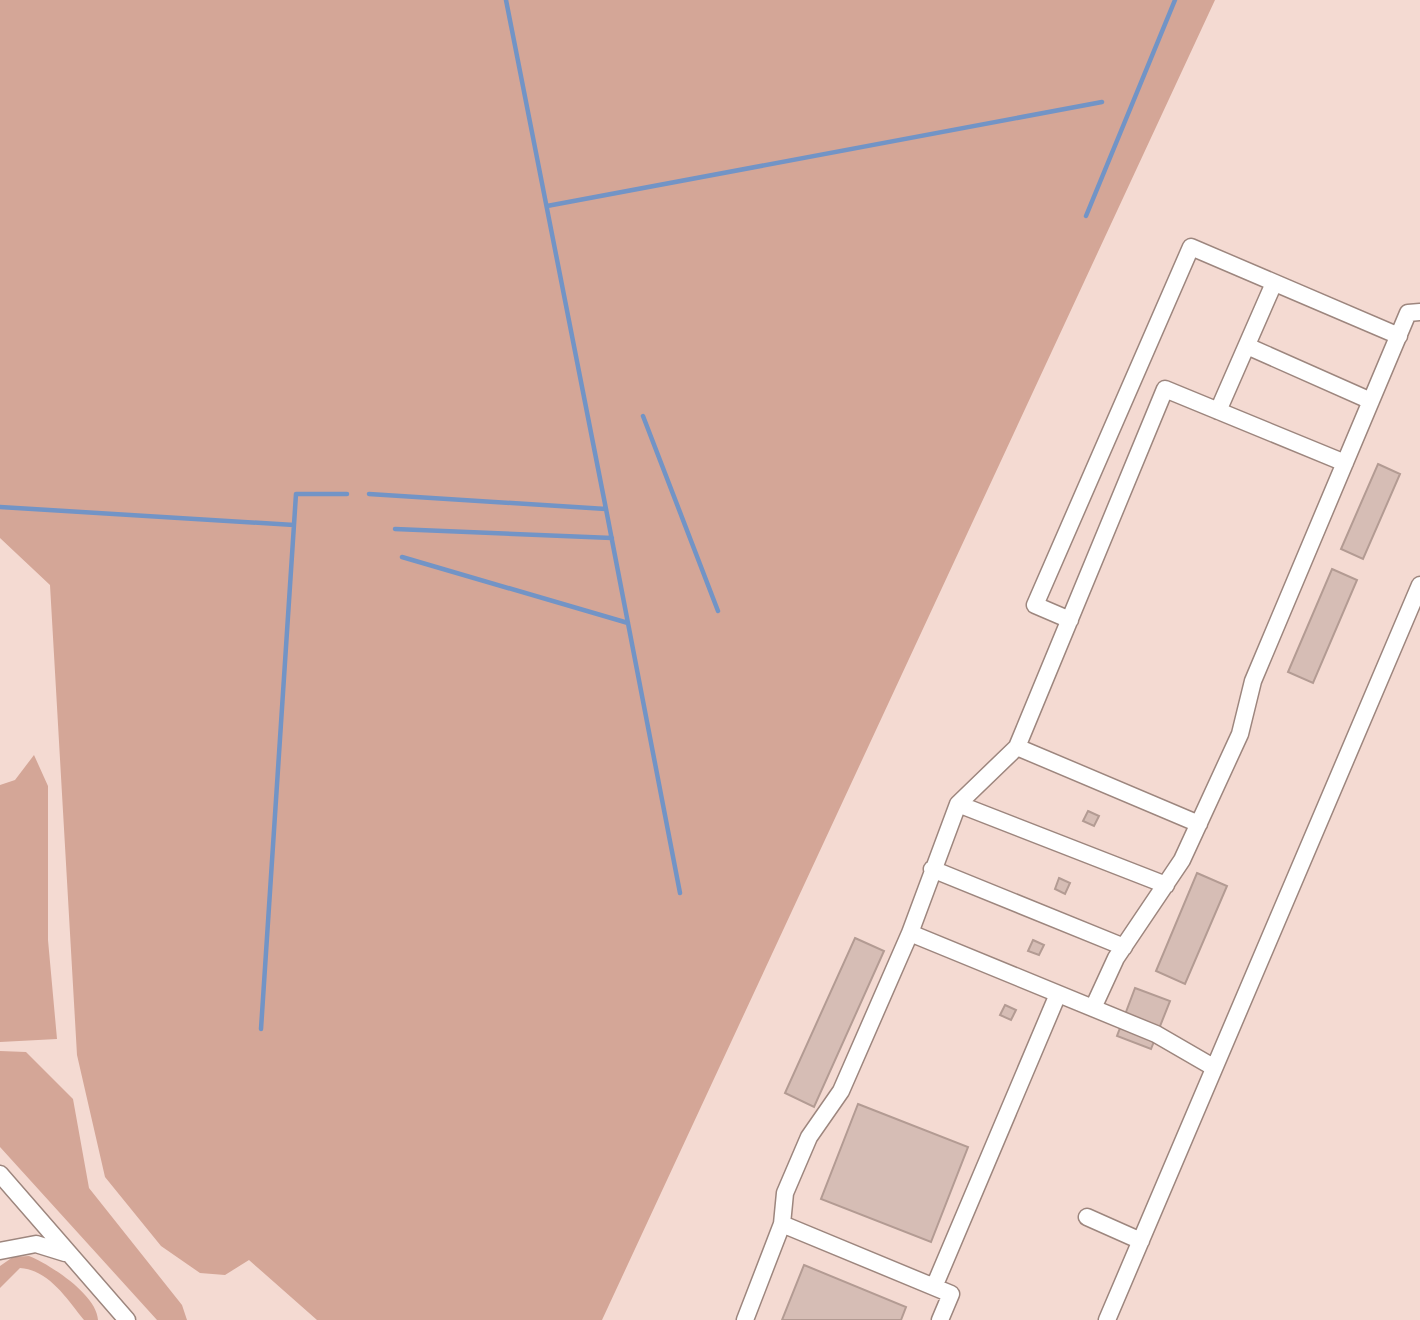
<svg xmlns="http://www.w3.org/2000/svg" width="1420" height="1320" font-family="'Fira Sans Condensed',sans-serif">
	<rect width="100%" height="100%" fill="#f4dad2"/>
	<path fill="#d4a697" d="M0 0H1215L602 1320H317L249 1260 225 1275 200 1273 161 1246 105 1177 77 1055 50 585 0 538Z
		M34 755 48 786V940L57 1039 0 1042V785L15 780Z
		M0 1051 26 1052 73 1099 89 1188 182 1305 187 1320H157L0 1147Z
		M29 1256C51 1265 97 1295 98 1320H84C67 1299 49 1270 20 1268L0 1288V1266L13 1257Z"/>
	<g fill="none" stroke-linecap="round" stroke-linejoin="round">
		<path stroke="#7294c6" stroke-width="4.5" d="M547 206 1102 102
			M1086 216 1175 0
			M643 416 718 611
			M369 494 606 509 506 0
			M0 507 294 525
			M606 509 680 893
			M395 529 612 538
			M402 557 628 623
			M261 1029 296 494H347"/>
	</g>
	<path fill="#d6bdb5" stroke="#b39b93" stroke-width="2" d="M1378 464 1400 474 1363 559 1341 549Z
		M1332 569 1357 580 1313 683 1288 672Z
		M1088 811 1099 816 1094 826 1083 821Z
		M1197 873 1227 886 1185 984 1156 971Z
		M1059 878 1070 883 1065 894 1055 889Z
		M855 938 884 951 814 1107 785 1093Z
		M1033 940 1044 945 1039 955 1028 951Z
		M1135 988 1170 1001 1151 1049 1117 1036Z
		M1005 1005 1016 1010 1011 1020 1000 1015Z
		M858 1104 968 1147 931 1242 821 1199Z
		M804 1265 906 1307 901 1320H782Z"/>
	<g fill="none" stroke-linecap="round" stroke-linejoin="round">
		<g stroke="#9d867e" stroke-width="19">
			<path id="minor" d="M1247 346 1371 401
				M1218 411 1274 283
				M1070 620 1035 605 1191 247 1399 336
				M1017 747 1199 824
				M958 804 1166 885
				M932 869 1124 947
				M910 933 958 804 1017 747 1165 389 1345 463
				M1093 1008 1116 958 1182 860 1240 734 1253 681 1408 313 1420 312
				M0 1174 127 1320
				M1087 1217 1141 1241
				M782 1224 951 1294 940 1320
				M0 1251 36 1244 65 1253
				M934 1287 1058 994
				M745 1320 782 1224 785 1193 809 1137 841 1091 910 933 1156 1034 1213 1067
				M1107 1320 1420 585"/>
		</g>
		<use href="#minor" stroke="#fff" stroke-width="16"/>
	</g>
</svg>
